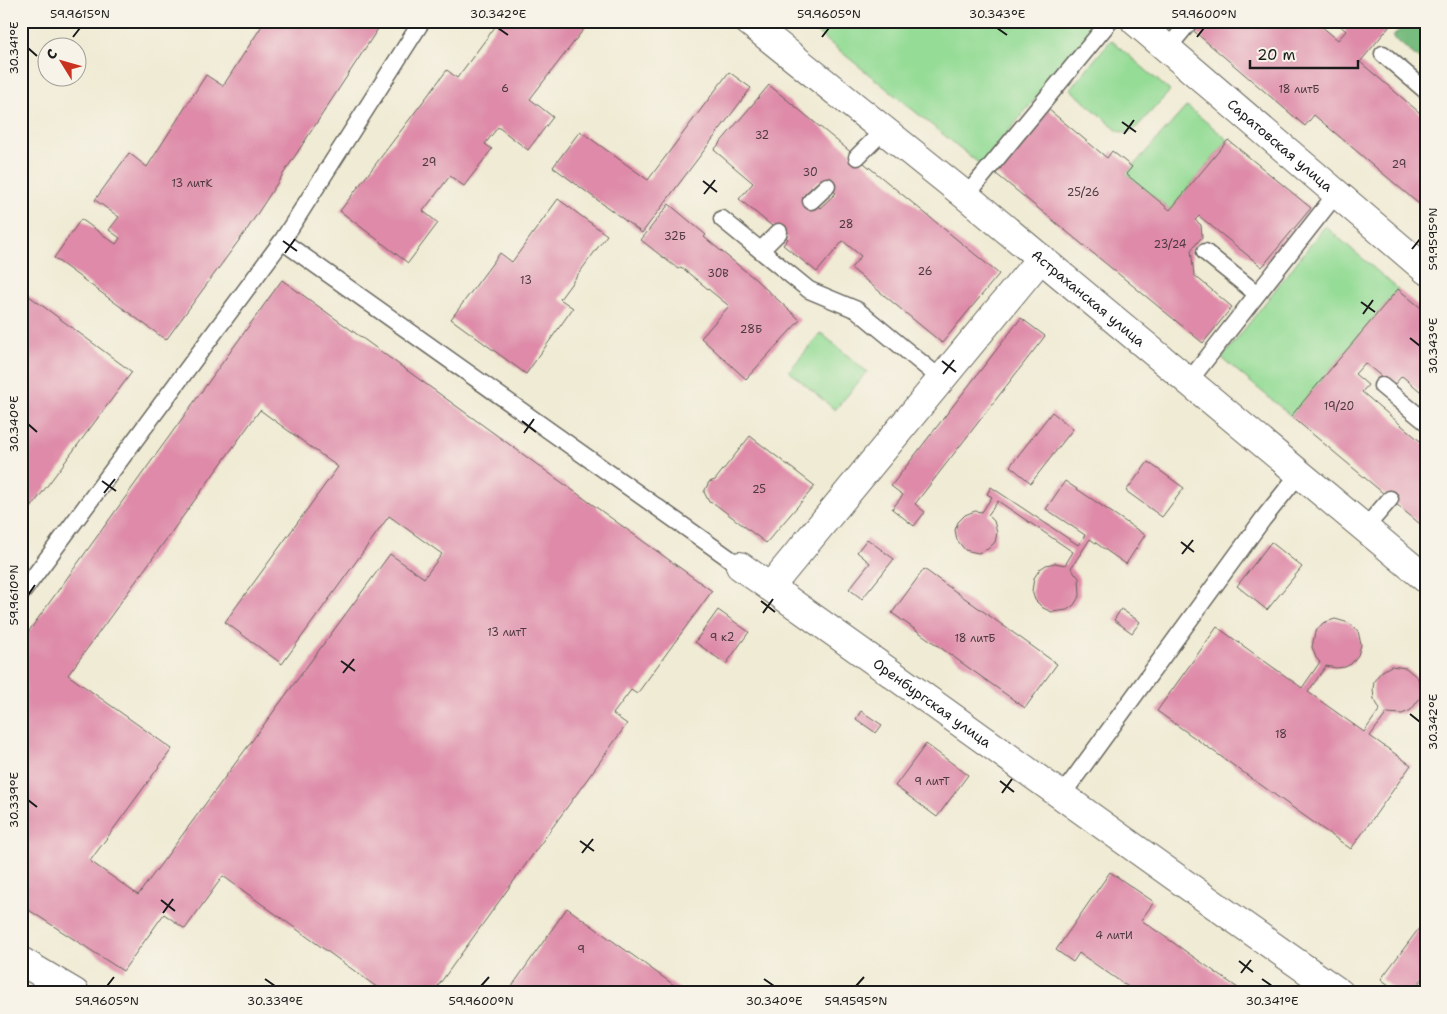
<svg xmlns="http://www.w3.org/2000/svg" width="1447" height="1014" font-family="'Shantell Sans',sans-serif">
	<rect width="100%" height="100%" fill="#f7f3e8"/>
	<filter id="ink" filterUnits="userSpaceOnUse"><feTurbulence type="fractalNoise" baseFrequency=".02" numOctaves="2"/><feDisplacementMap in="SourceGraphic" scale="10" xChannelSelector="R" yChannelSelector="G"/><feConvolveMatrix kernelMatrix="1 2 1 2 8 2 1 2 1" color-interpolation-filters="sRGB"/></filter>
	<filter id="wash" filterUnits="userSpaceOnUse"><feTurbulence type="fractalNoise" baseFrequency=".0096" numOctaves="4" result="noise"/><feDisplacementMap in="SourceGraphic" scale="20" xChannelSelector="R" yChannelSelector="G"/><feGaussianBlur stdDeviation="1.12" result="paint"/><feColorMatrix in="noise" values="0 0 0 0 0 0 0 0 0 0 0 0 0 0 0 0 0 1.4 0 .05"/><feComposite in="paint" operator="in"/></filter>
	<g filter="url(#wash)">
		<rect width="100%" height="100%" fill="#f0ebd4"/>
		<path fill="#95dc96" stroke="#587c59" d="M803 21H1099L981 165Z
			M1111 40 1170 91 1134 130 1126 133 1118 131 1070 89Z
			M1187 106 1228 140 1170 210 1126 174Z
			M1325 226 1398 289 1291 416 1222 358Z
			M821 333 867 372 835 410 789 371Z"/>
		<path fill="#78bc7f" stroke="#4a6c4e" d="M1407 21H1426V65L1393 37Z"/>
		<g id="blocks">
			<path fill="#de8aa8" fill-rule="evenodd" d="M265 21H383L248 228 166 340 54 258 81 219 116 244 120 238 109 230 119 217 95 200 129 153 147 167 206 75 223 86Z
				M497 21H590L530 99 553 117 528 150 498 127 485 144 492 149 464 186 450 176 423 211 438 223 408 263 340 211 447 70 457 78 498 23Z
				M1182 21H1315L1338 40 1346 31 1335 21H1394L1360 62 1426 118V210L1314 115 1305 126Z
				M729 72 751 88 642 233 553 167 580 131 648 180Z
				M769 85 999 274 942 343 851 268 861 256 843 241 817 272 783 245 788 239 739 199 753 183 714 150ZM820 180 836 193 820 208 804 195Z
				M1048 109 1107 158 1112 151 1132 167 1126 174 1170 210 1228 140 1311 208 1262 267 1199 216 1195 220 1201 225 1202 237 1191 250 1194 275 1232 307 1203 343 995 173Z
				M558 199 607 235 560 299 573 308 526 374 451 319 500 253 512 262Z
				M669 204 706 235 704 237 755 279 800 320 746 379 701 338 729 306 681 267 678 269 641 240Z
				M282 280 712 591 637 694 631 690 613 714 627 724 433 993H385L223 876 185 929 164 914 123 971 21 905V642ZM260 410 338 467 225 622 282 664 389 516 442 554 424 578 390 554 138 895 90 861 172 749 68 675Z
				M1398 289 1426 312V396L1402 376 1393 386 1365 363 1355 374 1368 385 1362 392 1426 446V529L1291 416Z
				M21 290 132 372 21 521Z
				M1021 318 1045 336 915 504 925 512 914 526 892 509 903 495 891 486Z
				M1052 412 1073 429 1031 483 1010 466Z
				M750 436 815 486 766 543 715 504 709 502 704 492 709 482 715 480Z
				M1148 462 1184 488 1162 517 1126 491Z
				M1065 481 1145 535 1126 564 1090 539 1071 568 1079 578 1080 595 1074 605 1067 610 1052 612 1043 608 1035 600 1032 591 1034 578 1040 569 1046 565 1055 563 1065 565 1073 552 998 501 988 515 994 521 997 533 995 542 988 549 978 553 965 550 957 540 955 530 958 522 965 515 975 511 982 512 992 497 987 494 991 487 1078 545 1085 535 1046 509Z
				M867 539 894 559 862 599 849 589 870 563 857 552Z
				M1271 542 1302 567 1267 610 1237 586Z
				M924 569 1057 664 1025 708 892 613Z
				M1121 609 1140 622 1132 633 1114 620Z
				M718 610 749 632 726 664 695 642Z
				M1335 619 1349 623 1358 631 1361 645 1358 655 1351 664 1345 667 1336 668 1326 666 1308 692 1364 732 1380 709 1374 699 1373 689 1374 681 1381 672 1391 666 1406 668 1418 678 1421 691 1420 698 1411 710 1402 714 1387 713 1370 736 1411 765 1351 849 1157 711 1217 627 1302 688 1320 662 1316 658 1312 647 1315 632 1323 623Z
				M861 711 882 725 876 733 856 719Z
				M926 744 968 775 937 817 895 786Z
				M1110 872 1154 902 1141 920 1245 993H1137L1079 953 1073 962 1056 950Z
				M567 908 685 993H515L510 989Z
				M1426 919V974L1411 993H1399L1381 979Z"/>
		</g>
	</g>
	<g filter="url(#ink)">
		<use href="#blocks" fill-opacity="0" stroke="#66645c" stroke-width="1"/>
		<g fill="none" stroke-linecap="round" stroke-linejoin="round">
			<g stroke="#66645c" stroke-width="19">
				<path id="lane" d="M1167 49 1187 25
					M1383 54 1426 91
					M857 157 884 130
					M966 196 1110 21
					M811 201 827 186
					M722 219 809 290 857 310 941 379
					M282 241 740 566
					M761 250 779 232
					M1205 252 1257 294
					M1189 381 1336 194
					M1382 386 1426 422
					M1365 528 1390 499
					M21 594 282 241 422 21
					M1062 795 1263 519 1299 474"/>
			</g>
			<g stroke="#66645c" stroke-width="30">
				<g id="street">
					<path id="s1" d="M748 21 966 196 1426 579"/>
					<path id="s2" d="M1135 21 1426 270"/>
					<path id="s3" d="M740 566C941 707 1138 853 1340 993"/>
					<path d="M770 587 1041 258"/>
				</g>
			</g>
			<g stroke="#66645c" stroke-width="30">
				<path id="secondary" d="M21 961 75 993"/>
			</g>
			<use href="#lane" stroke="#fff" stroke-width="16"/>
			<use href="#street" stroke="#fff" stroke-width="28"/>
			<use href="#secondary" stroke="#fff" stroke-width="28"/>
		</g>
	</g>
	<path fill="none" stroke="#1c1c1c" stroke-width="2" d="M498 28 508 35M997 28 1007 35M73 37 80 28M822 37 829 28M1197 37 1204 28M28 48 37 56M1122 122 1136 132M1124 134 1134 120M703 181 717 192M704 194 715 180M283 241 297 251M1412 249 1420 239M285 253 295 239M1361 302 1375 312M1363 314 1373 300M1410 338 1420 346M942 361 956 372M943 374 954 360M522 421 536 432M28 424 37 432M524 433 534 419M102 481 116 491M104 493 115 479M1181 542 1194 552M1182 554 1193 540M28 595 35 585M761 601 775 612M763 613 773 599M341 661 355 671M343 673 354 659M1410 714 1420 722M1000 781 1014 792M1002 793 1012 779M28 800 37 807M580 841 594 851M582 853 593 839M161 900 175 911M163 913 173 899M1239 961 1253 972M1241 973 1251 960M265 979 275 986M764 979 774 986M1262 979 1272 986M107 986 114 977M481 986 489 977M856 986 864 977"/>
	<g text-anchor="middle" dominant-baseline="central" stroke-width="5" stroke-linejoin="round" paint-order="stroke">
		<g font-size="11" fill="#4c383f">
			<text x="505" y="88">6</text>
			<text x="1299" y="89">18 литБ</text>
			<text x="762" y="135">32</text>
			<text x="429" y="162">29</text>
			<text x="1399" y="164">29</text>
			<text x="810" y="172">30</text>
			<text x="192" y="183">13 литК</text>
			<text x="1083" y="192">25/26</text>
			<text x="846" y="224">28</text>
			<text x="675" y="236">32Б</text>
			<text x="1170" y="244">23/24</text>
			<text x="925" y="271">26</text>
			<text x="718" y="273">30В</text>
			<text x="526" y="280">13</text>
			<text x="751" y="329">28Б</text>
			<text x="1339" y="406">19/20</text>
			<text x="759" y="489">25</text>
			<text x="507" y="632">13 литТ</text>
			<text x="722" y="637">9 к2</text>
			<text x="975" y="638">18 литБ</text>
			<text x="1281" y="734">18</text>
			<text x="932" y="781">9 литТ</text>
			<text x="1114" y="935">4 литИ</text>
			<text x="581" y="949">9</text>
		</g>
		<g font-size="14" fill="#1c1c1c" stroke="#f7f3e8">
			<text stroke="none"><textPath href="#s2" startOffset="191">Саратовская улица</textPath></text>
			<text stroke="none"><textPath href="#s1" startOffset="439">Астраханская улица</textPath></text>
			<text stroke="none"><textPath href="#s3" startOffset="236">Оренбургская улица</textPath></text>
		</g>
	</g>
	<rect width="1447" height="1014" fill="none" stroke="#f7f3e8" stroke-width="55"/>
	<g transform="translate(62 62) rotate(307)"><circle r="24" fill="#f7f3e8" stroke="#9f9d96"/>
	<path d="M0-4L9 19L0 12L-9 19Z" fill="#c8321e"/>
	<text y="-8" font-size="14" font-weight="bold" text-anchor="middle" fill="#1c1c1c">С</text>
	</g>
	<path d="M1250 60v8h108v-8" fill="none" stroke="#1c1c1c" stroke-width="2.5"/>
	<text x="1257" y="60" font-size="15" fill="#1c1c1c" stroke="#f7f3e8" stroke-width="4" paint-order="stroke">20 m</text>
	<rect x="28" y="28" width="1392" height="958" fill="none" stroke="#1c1c1c" stroke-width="2"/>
	<g font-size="12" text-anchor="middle" fill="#1c1c1c">
		<text x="80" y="18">59.9615°N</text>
		<text x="498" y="18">30.342°E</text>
		<text x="829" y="18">59.9605°N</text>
		<text x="997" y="18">30.343°E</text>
		<text x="1204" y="18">59.9600°N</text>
		<text transform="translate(14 48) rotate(-90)" y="4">30.341°E</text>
		<text transform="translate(1433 239) rotate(-90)" y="4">59.9595°N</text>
		<text transform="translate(1433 346) rotate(-90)" y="4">30.343°E</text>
		<text transform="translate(14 424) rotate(-90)" y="4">30.340°E</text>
		<text transform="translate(14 595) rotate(-90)" y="4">59.9610°N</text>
		<text transform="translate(1433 722) rotate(-90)" y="4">30.342°E</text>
		<text transform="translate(14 800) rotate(-90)" y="4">30.339°E</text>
		<text x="107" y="1005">59.9605°N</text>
		<text x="275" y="1005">30.339°E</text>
		<text x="481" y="1005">59.9600°N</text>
		<text x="774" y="1005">30.340°E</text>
		<text x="856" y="1005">59.9595°N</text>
		<text x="1272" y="1005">30.341°E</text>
	</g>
</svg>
